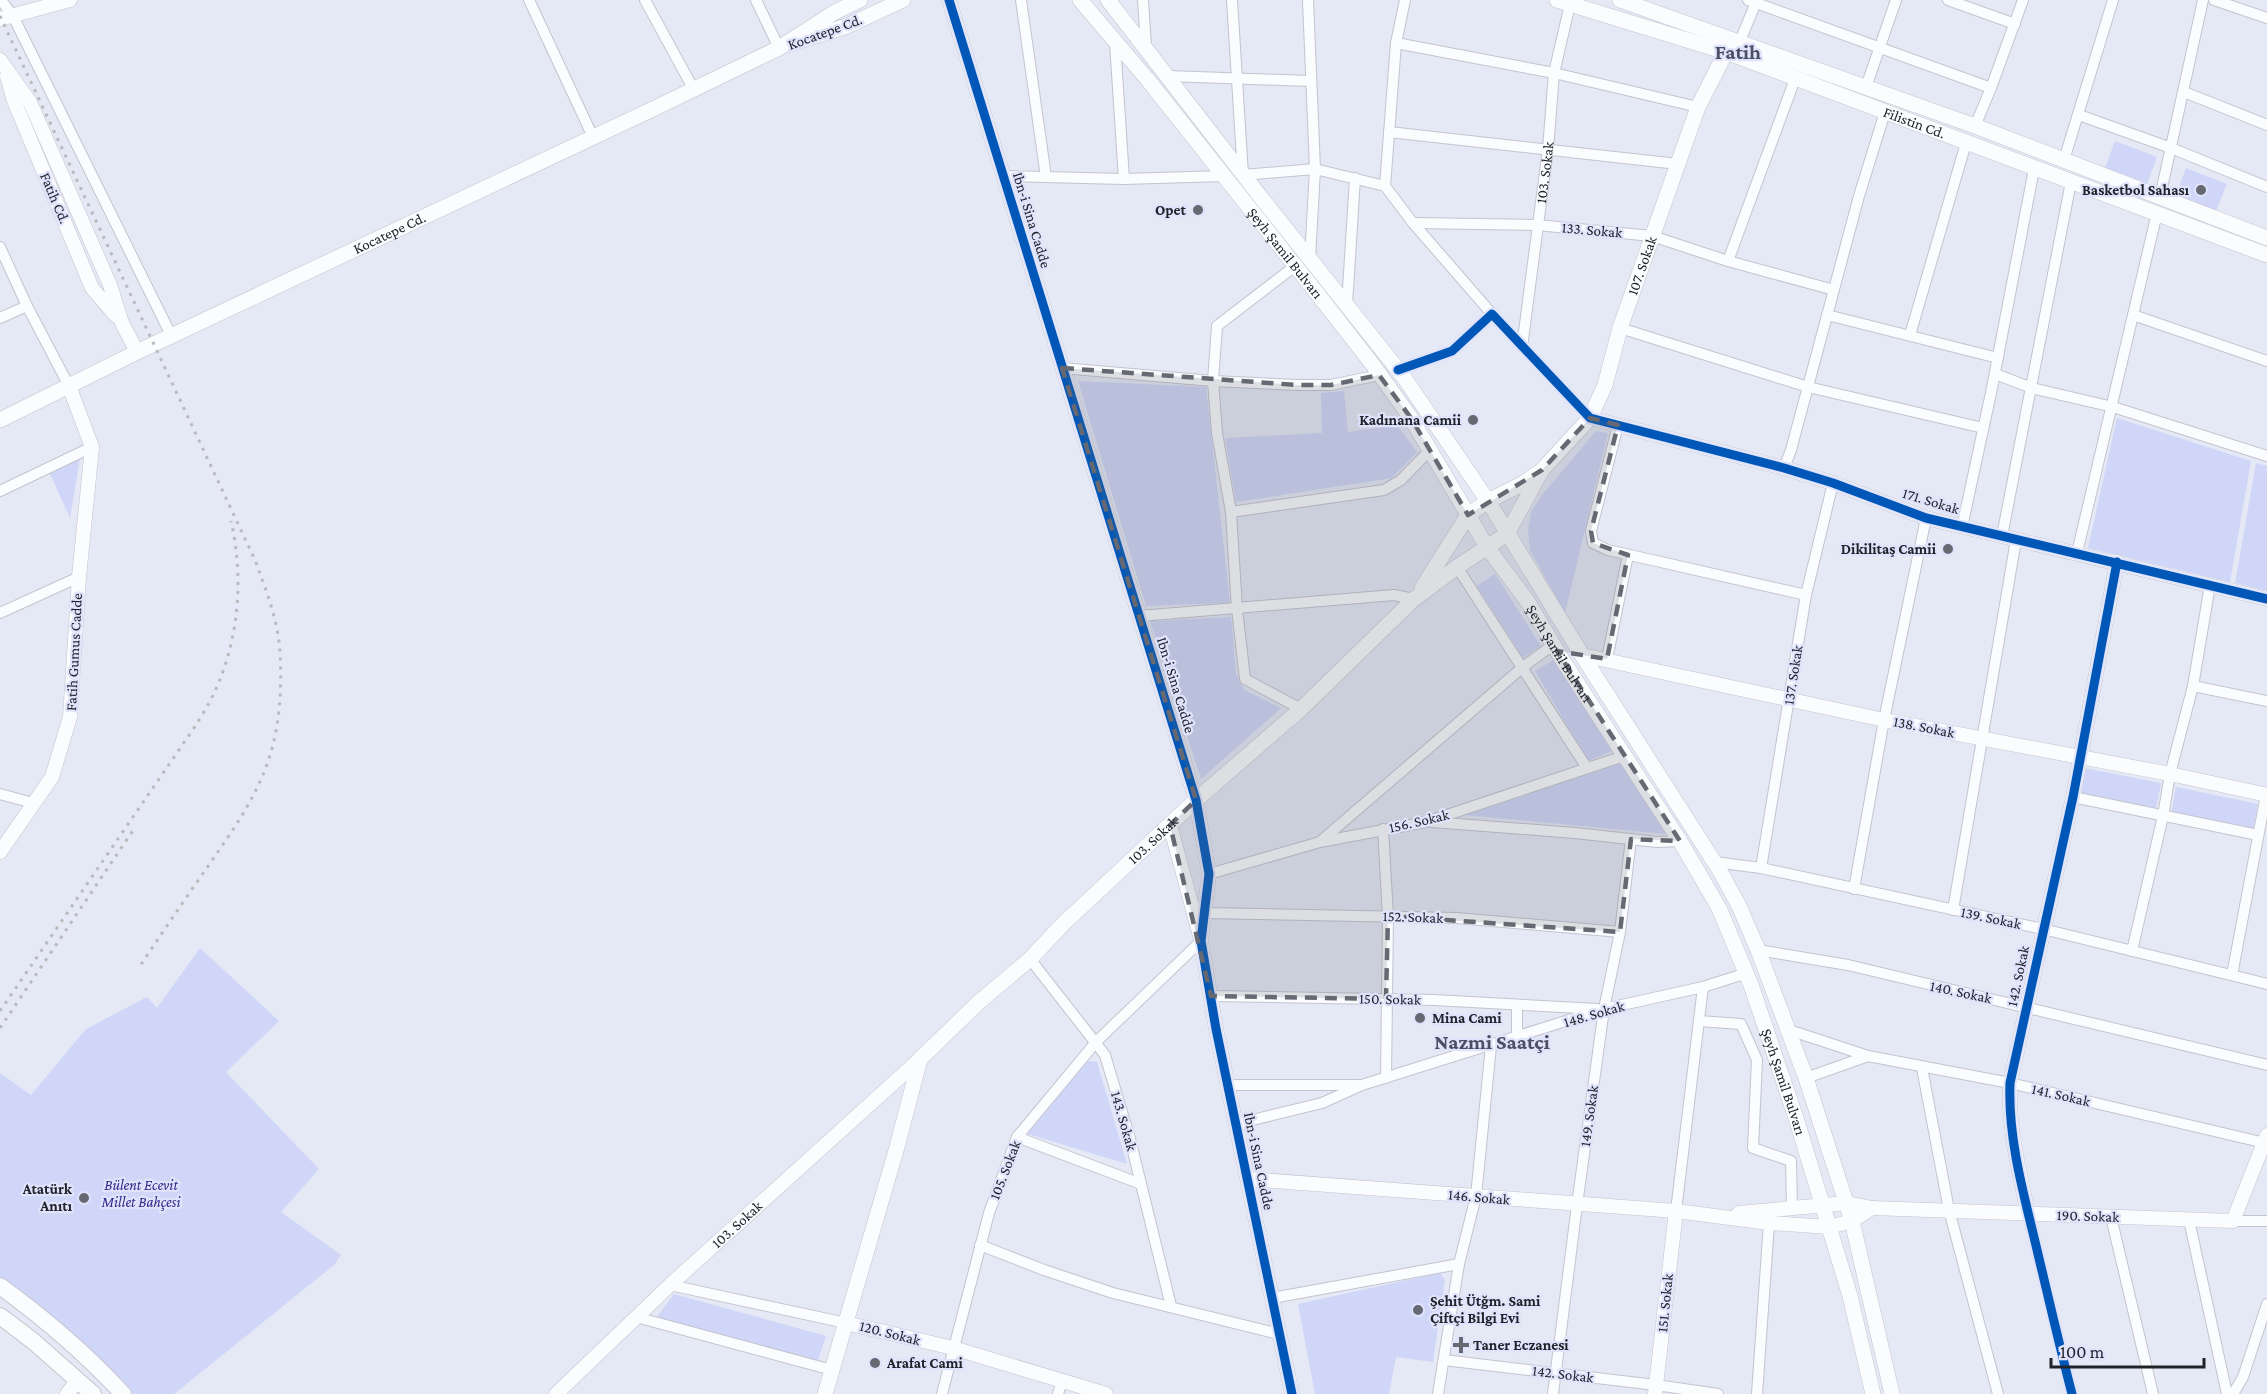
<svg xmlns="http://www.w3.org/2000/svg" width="2267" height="1394" font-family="'Crimson Pro',serif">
	<rect width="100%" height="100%" fill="#e5e8f5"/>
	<path fill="#d0d6f7" d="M2115 141 2157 157 2147 184 2105 168Z
		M2186 168 2227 184 2216 211 2176 195Z
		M1078 381 1206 387 1230 603 1146 606Z
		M1344 391 1348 432 1397 425 1417 452 1392 478 1236 502 1225 438 1322 433 1321 393Z
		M2117 418 2251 461 2230 582 2088 548Z
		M1596 431 1608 433 1565 613 1530 550 1528 531 1531 512 1542 495Z
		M80 458 70 518 50 474Z
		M2256 463 2267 466V591L2235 583Z
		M1495 574 1541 646 1523 658 1477 586Z
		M1231 617 1236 674 1244 690 1281 708 1201 779 1150 621Z
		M1555 659 1612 751 1588 761 1535 671Z
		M1623 763 1666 834 1465 815Z
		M2084 768 2161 783 2156 809 2079 794Z
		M2176 787 2258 804 2253 829 2171 814Z
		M200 948 279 1021 226 1072 319 1169 281 1212 341 1255 334 1265 174 1394H134L0 1285V1073L31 1095 86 1029 147 997 157 1008Z
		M1087 1061 1097 1062 1127 1164 1025 1133Z
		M1440 1273 1445 1280 1433 1362 1396 1357 1389 1394H1315L1298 1304Z
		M674 1294 826 1336 817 1363 653 1322Z"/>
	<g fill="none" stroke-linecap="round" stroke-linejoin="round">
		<g stroke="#c3c4cf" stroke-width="12">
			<g id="minor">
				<path d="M1 0 13 16 172 337"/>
				<path d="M529 0 593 137"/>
				<path d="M645 0 694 90"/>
				<path d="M756 0 779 48"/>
				<path d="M1021 0 1046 177"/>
				<path d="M1143 0 1146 47"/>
				<path d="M1232 0 1243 175 1315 169 1385 186 1413 223 1492 314"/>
				<path d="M1308 0 1315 169 1310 259"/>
				<path d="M1748 0 1991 88"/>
				<path d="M1948 0 2015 24"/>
				<path d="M2214 0 2267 18"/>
				<path d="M1740 41 1757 0"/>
				<path d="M1115 43 1124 179"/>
				<path d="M1396 43 1554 73 1698 107"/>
				<path d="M1168 76 1310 81"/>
				<path d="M1866 87 1896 0"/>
				<path d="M2184 92 2267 125"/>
				<path d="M2079 115 2171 148 2267 187"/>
				<path d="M1975 126 1991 88 2023 0"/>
				<path d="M1389 132 1678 164"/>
				<path d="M2064 160 2113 0"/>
				<path d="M1003 176 1124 179 1223 176"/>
				<path d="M1385 186 1396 43 1405 0"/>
				<path d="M2160 197 2203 0"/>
				<path d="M1413 223 1537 225 1652 236 1728 261 1834 290"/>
				<path d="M0 247 27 306 69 386"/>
				<path d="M1728 261 1795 79"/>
				<path d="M1295 266 1217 326 1213 381 1217 433 1231 512 1237 609 1245 679 1301 709"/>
				<path d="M1347 305 1355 178"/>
				<path d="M1827 315 1998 358"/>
				<path d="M2133 315 2267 361"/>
				<path d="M0 318 27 306"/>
				<path d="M1620 328 1808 387 1983 428"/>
				<path d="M1910 335 1966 143"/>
				<path id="s1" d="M1522 347 1548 149 1554 73 1571 0"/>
				<path d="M1062 368 1213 381 1297 385H1331L1379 375"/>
				<path d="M1398 370 1452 351 1492 314 1590 418"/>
				<path d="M1995 374 2032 388 2113 407 2267 456"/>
				<path d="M1618 425 1591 531 1593 543 1608 550 1806 595"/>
				<path d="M1784 468 1791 450 1859 196 1885 112"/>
				<path d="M0 491 92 447"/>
				<path d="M1231 512 1384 490 1401 480 1430 450"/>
				<path d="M1962 527 1991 393 2034 169"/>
				<path d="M2002 536 2071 182"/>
				<path d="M2077 553 2157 213"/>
				<path d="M1457 567 1587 768"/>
				<path d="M0 613 79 577"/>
				<path d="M1139 616 1394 595 1414 599"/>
				<path d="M1607 659 1628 555"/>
				<path d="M2193 686 2267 701"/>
				<path d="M0 794 33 803"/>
				<path d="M2073 797 2258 835"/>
				<path d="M1432 822 1575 833 1657 842 1680 841"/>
				<path d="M1383 829 1388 916 1386 1078"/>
				<path d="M1322 840 1523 667 1553 645"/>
				<path d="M1714 862 1761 868 2043 929 2267 984"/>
				<path d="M1761 868 1806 595 1833 483"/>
				<path d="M1209 874 1320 842 1426 822 1624 756"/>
				<path d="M1854 889 1884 720 1926 518"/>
				<path d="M1953 910 2016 540"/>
				<path d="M1205 913 1457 918 1620 932"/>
				<path d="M1758 950 1848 965 2267 1065"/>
				<path d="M2132 951 2163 816 2170 774 2193 686 2210 585"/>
				<path d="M1030 959 1105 1055 1130 1139 1171 1306"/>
				<path d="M2232 975 2266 795"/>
				<path d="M1211 996 1434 1000 1597 1009"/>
				<path d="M1517 1005V1037"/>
				<path d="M1699 1021 1741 1024 1757 1060 1753 1148 1791 1161 1792 1209"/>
				<path d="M1789 1030 1868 1056 2010 1083 2265 1143"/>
				<path d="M1922 1068 1949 1210 1998 1394"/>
				<path d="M1806 1078 1868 1056"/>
				<path d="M1228 1085H1359"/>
				<path d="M1236 1124 1322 1103 1362 1085 1604 1009 1703 987 1747 973"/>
				<path d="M1017 1137 1141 1184"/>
				<path d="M1676 1211 1703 987"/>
				<path d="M2028 1214 2072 1394"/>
				<path d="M2111 1217 2153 1394"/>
				<path d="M2189 1220 2227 1394"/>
				<path d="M2233 1221H2267"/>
				<path d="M980 1245 1044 1270 1113 1293 1279 1334"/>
				<path d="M670 1285 846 1323"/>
				<path d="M1272 1298 1459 1264"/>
				<path d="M636 1317 832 1370"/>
				<path d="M1444 1360 1656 1385 1718 1394"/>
				<path d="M942 1394 989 1213 1017 1137 1096 1042 1201 941"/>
				<path d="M1058 1394 1062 1381"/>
				<path d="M1438 1394 1459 1264 1476 1196 1491 1046"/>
				<path d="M1553 1394 1577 1205 1604 1009 1620 932 1631 839"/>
				<path d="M1757 1394 1769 1223"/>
				<path d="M2233 1394 2243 1377 2267 1304"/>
			</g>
		</g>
		<g stroke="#c3c4cf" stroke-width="15">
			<g id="tertiary">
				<path d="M949 0 1196 800 1209 874 1201 941 1216 1029 1292 1394"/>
				<path d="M0 19 70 0"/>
				<path d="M0 60 30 102 110 285 122 323 137 352"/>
				<path d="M7 76 13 98 92 288 116 316"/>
				<path d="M1590 418 1784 468 1833 483 1926 518 2267 599"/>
				<path d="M1582 655 1884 720 2170 774 2267 795"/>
				<path d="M1170 825 1200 936"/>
				<path d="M0 852 52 777 70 717 79 577 92 447 69 386"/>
				<path d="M1248 1179 1676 1211 1769 1223 1829 1227 1852 1221 1872 1208"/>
				<path d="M1739 1213 1847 1203 1872 1208 2233 1221 2267 1135"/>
				<path d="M2028 1214C2019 1170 2008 1128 2010 1083L2073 797 2117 562"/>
				<path d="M846 1323 953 1348 1106 1394"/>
				<path d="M67 1394 78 1380"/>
				<path id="s2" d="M556 1394 670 1285 920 1059"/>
				<path d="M1655 1394 1676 1211"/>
			</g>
		</g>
		<g stroke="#c3c4cf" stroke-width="16">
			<g id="secondary">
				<path id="s3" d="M1080 0 1148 80 1320 297 1373 365 1411 418 1487 547 1528 602 1563 661 1680 841 1719 908 1751 985 1796 1118 1850 1296 1873 1394"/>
				<path d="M1108 0 1259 195 1403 376 1488 501 1582 655 1720 871 1739 906 1758 950 1806 1078 1852 1221 1892 1394"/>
				<path id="s4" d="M1557 0 1726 52 2267 255"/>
				<path d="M1620 0 1975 126 2267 238"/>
				<path d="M799 41 847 26 903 0"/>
				<path id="s5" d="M0 420 137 352 653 109 779 48 835 12 860 0"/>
				<path d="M1422 588 1468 515 1488 501 1522 484 1538 473"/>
				<path id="s6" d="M825 1394 897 1147 920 1059 979 1002 1030 959 1063 924 1196 800 1301 709 1414 599 1457 567 1507 534 1542 470 1590 418 1605 385 1620 328 1698 107 1726 52 1740 41"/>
			</g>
		</g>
		<g stroke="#c3c4cf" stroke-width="18">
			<path id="primary" d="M0 1286C44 1318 86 1354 123 1394
				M0 1316 33 1341 93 1394"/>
		</g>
		<use href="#minor" stroke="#fbfcfe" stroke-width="10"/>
		<use href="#tertiary" stroke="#fbfcfe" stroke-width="14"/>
		<use href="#secondary" stroke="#fbfcfe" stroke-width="15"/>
		<use href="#primary" stroke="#fbfcfe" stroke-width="16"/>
		<path stroke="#bababd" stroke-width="3" stroke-dasharray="3 6" stroke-linecap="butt" d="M0 16 255 560C266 590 278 620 280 652 282 685 280 721 271 752 258 797 230 834 204 872 182 903 161 935 140 966
			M0 1011 196 725C202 715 209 704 214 693 239 641 244 577 231 521
			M0 1028 134 829"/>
		<g stroke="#dfe3fb" stroke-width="13">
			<path id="cycleway" d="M949 0 1196 800 1209 874 1201 941 1216 1029 1292 1394
				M1398 370 1452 351 1492 314 1590 418 1784 468 1833 483 1926 518 2267 599
				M2072 1394C2058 1340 2046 1287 2033 1233 2021 1184 2008 1134 2010 1083L2073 797 2117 562"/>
		</g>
		<use href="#cycleway" stroke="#0057b8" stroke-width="9"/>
	</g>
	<path fill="#666872" fill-opacity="0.2" stroke="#666872" stroke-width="4.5" stroke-dasharray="12 8" stroke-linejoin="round" d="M1062 368 1297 385H1331L1379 375 1411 418 1468 515 1542 470 1590 418 1618 425 1591 531 1593 543 1628 555 1607 659 1557 651 1680 841 1631 839 1620 932 1388 916 1386 999 1211 996 1170 825 1196 800Z"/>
	<g fill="#666872" stroke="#dfe3fb" stroke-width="2">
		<circle cx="2201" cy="190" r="6"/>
		<circle cx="1198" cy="210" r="6"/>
		<circle cx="1473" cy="420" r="6"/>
		<circle cx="1948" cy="549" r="6"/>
		<circle cx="1420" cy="1018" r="6"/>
		<circle cx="84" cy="1198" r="6"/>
		<circle cx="1418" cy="1310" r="6"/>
		<path d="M1458 1336h6v6h6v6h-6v6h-6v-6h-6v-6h6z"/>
		<circle cx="875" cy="1363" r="6"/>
	</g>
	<g text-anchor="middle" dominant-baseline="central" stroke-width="4.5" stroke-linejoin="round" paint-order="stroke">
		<g font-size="15" fill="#21232b" stroke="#dfe3fb">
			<text transform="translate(825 32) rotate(-20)">Kocatepe Cd.</text>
			<text stroke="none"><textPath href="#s4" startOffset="378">Filistin Cd.</textPath></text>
			<text stroke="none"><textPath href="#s1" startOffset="176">103. Sokak</textPath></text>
			<text transform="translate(55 198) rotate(67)">Fatih Cd.</text>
			<text transform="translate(1032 220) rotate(73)">Ibn-i Sina Cadde</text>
			<text transform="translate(1592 230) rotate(5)">133. Sokak</text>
			<text stroke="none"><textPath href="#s5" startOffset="432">Kocatepe Cd.</textPath></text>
			<text stroke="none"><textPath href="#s3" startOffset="326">Şeyh Şamil Bulvarı</textPath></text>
			<text stroke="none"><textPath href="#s6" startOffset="1442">107. Sokak</textPath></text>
			<text transform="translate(1931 501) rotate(17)">171. Sokak</text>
			<text transform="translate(74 652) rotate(-87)">Fatih Gumus Cadde</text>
			<text stroke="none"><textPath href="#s3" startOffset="812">Şeyh Şamil Bulvarı</textPath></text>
			<text transform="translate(1793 675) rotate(-81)">137. Sokak</text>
			<text transform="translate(1176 685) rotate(73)">Ibn-i Sina Cadde</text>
			<text transform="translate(1924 727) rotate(11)">138. Sokak</text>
			<text transform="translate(1419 821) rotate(-13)">156. Sokak</text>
			<text stroke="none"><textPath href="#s6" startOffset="668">103. Sokak</textPath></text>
			<text transform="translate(1413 917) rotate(2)">152. Sokak</text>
			<text transform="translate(1991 918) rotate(12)">139. Sokak</text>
			<text transform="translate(2018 976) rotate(-78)">142. Sokak</text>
			<text transform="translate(1961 992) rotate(12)">140. Sokak</text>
			<text transform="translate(1390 999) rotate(1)">150. Sokak</text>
			<text transform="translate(1594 1014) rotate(-16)">148. Sokak</text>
			<text stroke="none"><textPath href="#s3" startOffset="1298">Şeyh Şamil Bulvarı</textPath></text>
			<text transform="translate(2061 1095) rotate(13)">141. Sokak</text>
			<text transform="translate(1589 1116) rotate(-82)">149. Sokak</text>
			<text transform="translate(1124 1121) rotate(74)">143. Sokak</text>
			<text transform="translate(1259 1161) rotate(78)">Ibn-i Sina Cadde</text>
			<text transform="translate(1005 1170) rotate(-69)">105. Sokak</text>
			<text transform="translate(1479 1197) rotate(5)">146. Sokak</text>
			<text transform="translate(2088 1216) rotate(2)">190. Sokak</text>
			<text stroke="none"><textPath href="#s2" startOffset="248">103. Sokak</textPath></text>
			<text transform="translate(1665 1303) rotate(-84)">151. Sokak</text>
			<text transform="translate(890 1333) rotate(14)">120. Sokak</text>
			<text transform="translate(1563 1374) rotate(7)">142. Sokak</text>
		</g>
		<g font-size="15" font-weight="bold" fill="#21232b" stroke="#dfe3fb" text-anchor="end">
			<text x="2189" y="190">Basketbol Sahası</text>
			<text x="1186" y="210">Opet</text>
			<text x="1461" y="420">Kadınana Camii</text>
			<text x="1936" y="549">Dikilitaş Camii</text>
			<text x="1432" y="1018" text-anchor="start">Mina Cami</text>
			<text x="72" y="1189">Atatürk<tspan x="72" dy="17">Anıtı</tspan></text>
			<text x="1430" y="1301" text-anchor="start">Şehit Ütğm. Sami<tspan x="1430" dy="17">Çiftçi Bilgi Evi</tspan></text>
			<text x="1473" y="1345" text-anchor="start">Taner Eczanesi</text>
			<text x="887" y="1363" text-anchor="start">Arafat Cami</text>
		</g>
		<g font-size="15" font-style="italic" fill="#2e2689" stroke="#dfe3fb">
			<text x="141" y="1185">Bülent Ecevit<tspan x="141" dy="17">Millet Bahçesi</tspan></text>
		</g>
		<g font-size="21" font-weight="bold" fill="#4c4f63" stroke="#dfe3fb">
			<text x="1738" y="52">Fatih</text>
			<text x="1492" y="1042">Nazmi Saatçi</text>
		</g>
	</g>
	<path d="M2051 1358v9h153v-9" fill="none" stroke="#21232b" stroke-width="3"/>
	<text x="2060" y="1358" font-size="18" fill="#21232b" stroke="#dfe3fb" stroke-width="4.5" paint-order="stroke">100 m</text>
</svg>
